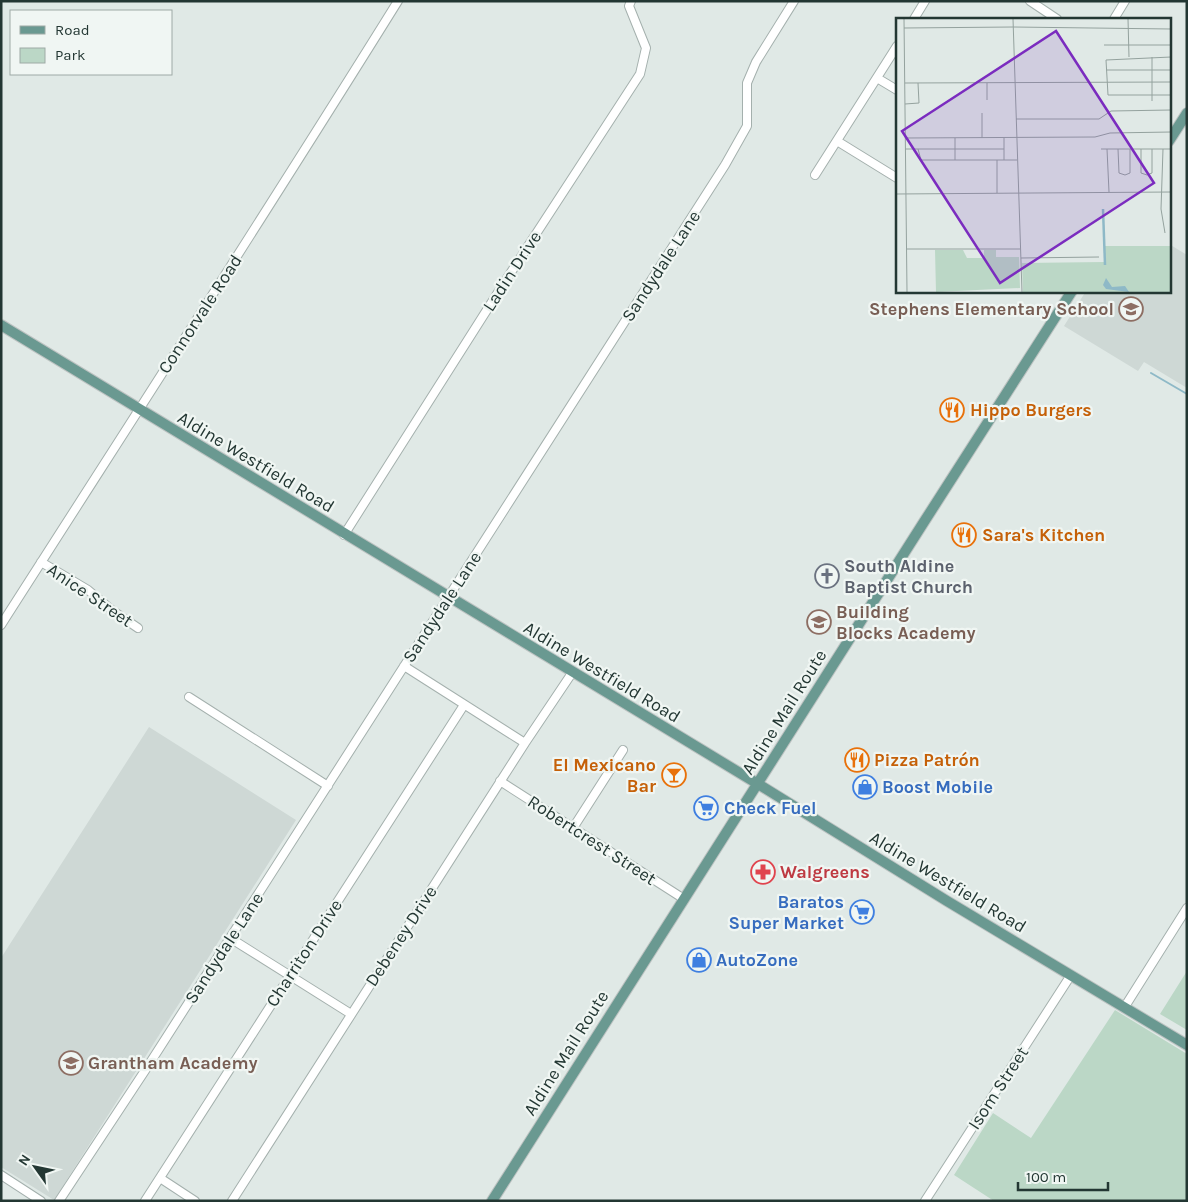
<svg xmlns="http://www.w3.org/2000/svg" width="1188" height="1202" font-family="Karla,sans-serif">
	<rect width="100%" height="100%" fill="#e0e9e6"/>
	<path fill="#ced8d5" d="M1169 244 1187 255V388L1144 362 1138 371 1064 326 1086 291H1169Z
		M149 727 296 820 54 1200 1 1167V958Z"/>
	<path fill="#bbd7c6" d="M1187 971V1030L1160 1014Z
		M1115 1010 1187 1054V1201H994L954 1175 993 1113 1031 1138Z"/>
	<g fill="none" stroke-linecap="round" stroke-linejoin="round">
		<path stroke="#8eb9c7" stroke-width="2" d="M1151 373 1187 394"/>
		<g stroke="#a4b0ad" stroke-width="10">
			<path id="minor" d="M1030 1 1057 19
				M914 19 925 1
				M1114 19 1125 1
				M877 78 897 90
				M837 141 897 178
				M815 175 897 46
				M344 535 504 283 640 74 646 48 629 6 631 1
				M41 562 88 590 113 611 138 628
				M1 625C134 417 268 210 398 1
				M404 666 525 743
				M189 697 328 786
				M500 781 684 899
				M573 828 623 750
				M230 938 351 1014
				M1124 1008 1187 908
				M1 1175 41 1201
				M160 1178 195 1201
				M59 1201 148 1066 725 165 747 126V83L756 62 794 1
				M145 1201 464 705
				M232 1201 525 743 572 673
				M925 1201 1071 975"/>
		</g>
		<g stroke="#bdc3c2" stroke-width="12">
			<path id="major" d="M1169 141 1187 113
				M1 325 758 784 947 901 1187 1045
				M492 1201 922 525 1072 291"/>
		</g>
		<use href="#minor" stroke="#fff" stroke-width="8"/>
		<use href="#major" stroke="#6a9991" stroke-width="10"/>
	</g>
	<defs>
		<g id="school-ring" transform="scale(1.25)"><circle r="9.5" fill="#f0f6f3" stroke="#8d6e63" stroke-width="1.5"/><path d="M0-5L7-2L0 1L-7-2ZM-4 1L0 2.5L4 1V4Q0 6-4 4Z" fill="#8d6e63"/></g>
		<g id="restaurant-ring" transform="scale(1.25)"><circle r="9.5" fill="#f0f6f3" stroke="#e8710a" stroke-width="1.5"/><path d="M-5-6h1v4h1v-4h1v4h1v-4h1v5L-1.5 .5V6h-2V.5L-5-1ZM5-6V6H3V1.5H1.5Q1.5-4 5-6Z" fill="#e8710a"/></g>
		<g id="church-ring" transform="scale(1.25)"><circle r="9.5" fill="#f0f6f3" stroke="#6b7280" stroke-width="1.5"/><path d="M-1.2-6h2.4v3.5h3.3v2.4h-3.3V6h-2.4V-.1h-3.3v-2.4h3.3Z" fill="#6b7280"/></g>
		<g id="bar-ring" transform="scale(1.25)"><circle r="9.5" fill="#f0f6f3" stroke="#e8710a" stroke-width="1.5"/><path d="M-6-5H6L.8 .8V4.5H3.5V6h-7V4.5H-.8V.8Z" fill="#e8710a"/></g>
		<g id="shop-ring" transform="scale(1.25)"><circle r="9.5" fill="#f0f6f3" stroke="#3f7fe0" stroke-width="1.5"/><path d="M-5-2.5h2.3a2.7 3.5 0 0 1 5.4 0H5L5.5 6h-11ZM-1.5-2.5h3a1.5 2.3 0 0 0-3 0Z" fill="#3f7fe0"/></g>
		<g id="supermarket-ring" transform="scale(1.25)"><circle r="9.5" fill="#f0f6f3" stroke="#3f7fe0" stroke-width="1.5"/><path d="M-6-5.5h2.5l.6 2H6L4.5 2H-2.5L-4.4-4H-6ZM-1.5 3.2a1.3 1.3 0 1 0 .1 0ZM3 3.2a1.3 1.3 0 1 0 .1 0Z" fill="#3f7fe0"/></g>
		<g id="pharmacy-ring" transform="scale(1.25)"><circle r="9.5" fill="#f0f6f3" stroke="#e0444e" stroke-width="1.5"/><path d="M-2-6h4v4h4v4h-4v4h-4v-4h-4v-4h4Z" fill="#e0444e"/></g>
	</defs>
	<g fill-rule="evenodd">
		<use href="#school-ring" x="1131" y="309"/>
		<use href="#restaurant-ring" x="952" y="410"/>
		<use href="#restaurant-ring" x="964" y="535"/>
		<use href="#church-ring" x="827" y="576"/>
		<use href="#school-ring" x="819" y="622"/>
		<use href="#restaurant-ring" x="857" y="760"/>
		<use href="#bar-ring" x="674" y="775"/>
		<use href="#shop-ring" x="865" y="787"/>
		<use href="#supermarket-ring" x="706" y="808"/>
		<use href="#pharmacy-ring" x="763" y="872"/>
		<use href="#supermarket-ring" x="862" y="912"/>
		<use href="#shop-ring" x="699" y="960"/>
		<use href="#school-ring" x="71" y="1063"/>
	</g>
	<g text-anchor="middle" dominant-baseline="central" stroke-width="4.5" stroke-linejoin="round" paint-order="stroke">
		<g font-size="18" fill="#233733" stroke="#f0f6f3">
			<text transform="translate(661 266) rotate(-57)">Sandydale Lane</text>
			<text transform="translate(512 271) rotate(-57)">Ladin Drive</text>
			<text transform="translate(200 314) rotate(-57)">Connorvale Road</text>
			<text transform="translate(256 462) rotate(31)">Aldine Westfield Road</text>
			<text transform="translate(90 595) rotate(34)">Anice Street</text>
			<text transform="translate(442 607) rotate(-57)">Sandydale Lane</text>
			<text transform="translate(602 672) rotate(31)">Aldine Westfield Road</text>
			<text transform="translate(784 712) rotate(-58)">Aldine Mail Route</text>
			<text transform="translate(592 840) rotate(33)">Robertcrest Street</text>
			<text transform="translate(948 882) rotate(31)">Aldine Westfield Road</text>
			<text transform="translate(401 936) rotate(-57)">Debeney Drive</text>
			<text transform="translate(224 948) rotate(-57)">Sandydale Lane</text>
			<text transform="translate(304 953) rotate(-57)">Charriton Drive</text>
			<text transform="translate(566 1053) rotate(-58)">Aldine Mail Route</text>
			<text transform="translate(998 1088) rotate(-57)">Isom Street</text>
		</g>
		<g font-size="18" font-weight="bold" fill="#785e54" stroke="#f0f6f3" text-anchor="start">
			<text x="1114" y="309" text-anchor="end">Stephens Elementary School</text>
			<text x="836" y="612">Building<tspan x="836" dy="21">Blocks Academy</tspan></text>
			<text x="88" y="1063">Grantham Academy</text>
		</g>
		<g font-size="18" font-weight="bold" fill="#c56008" stroke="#f0f6f3" text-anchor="start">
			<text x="970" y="410">Hippo Burgers</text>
			<text x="982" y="535">Sara's Kitchen</text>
			<text x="874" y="760">Pizza Patrón</text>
			<text x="656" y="765" text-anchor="end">El Mexicano<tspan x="656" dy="21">Bar</tspan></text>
		</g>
		<g font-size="18" font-weight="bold" fill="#5b616d" stroke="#f0f6f3" text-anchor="start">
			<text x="844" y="566">South Aldine<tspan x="844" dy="21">Baptist Church</tspan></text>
		</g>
		<g font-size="18" font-weight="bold" fill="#366cbe" stroke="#f0f6f3" text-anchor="start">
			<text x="882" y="787">Boost Mobile</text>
			<text x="724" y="808">Check Fuel</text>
			<text x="844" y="902" text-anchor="end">Baratos<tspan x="844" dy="21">Super Market</tspan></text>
			<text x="716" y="960">AutoZone</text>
		</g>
		<g font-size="18" font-weight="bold" fill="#be3a42" stroke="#f0f6f3" text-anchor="start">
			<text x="780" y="872">Walgreens</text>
		</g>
	</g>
	<g transform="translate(896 18)">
		<rect width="275" height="275" fill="#e0e9e6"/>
		<path d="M208 228H275V274H127L126 245 208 244ZM39 232H67L71 240H88V232H100V239H123L124 270 40 274Z" fill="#bbd7c6"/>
		<path d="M210 260 216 269 229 268 233 274 210 271 207 267Z" fill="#8eb9c7"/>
		<path fill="none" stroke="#8eb9c7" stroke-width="2.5" d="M207 191 209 247"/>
		<path fill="none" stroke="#94a29e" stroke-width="1" d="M8 1 11 274M117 1 126 274M232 1 233 39M117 9 275 11M8 10 117 9M208 27H275M256 39V83M275 39 210 42 212 77H275M210 52H275M9 65 275 64M91 82V65M9 86 23 85 22 65M86 95V120M120 101H203L215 93 275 92M9 120 199 119 214 115 275 114M59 120V142M108 120V142M9 131H108M22 131 25 142H121M205 131H275M211 131 213 174M222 131 223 155 229 157 234 155V131M245 131V155L251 157 256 155V131M267 131 265 191 269 215M101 142V175M0 176 275 174M11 231H124M125 240 203 239"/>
		<path fill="#7b2cbf" fill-opacity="0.15" stroke="#7b2cbf" stroke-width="2.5" d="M160 13 258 165 104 265 6 113Z"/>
		<rect width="275" height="275" fill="none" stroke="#233733" stroke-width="2.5"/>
	</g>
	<rect width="1188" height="1202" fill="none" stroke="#233733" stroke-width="5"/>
	<rect x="10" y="10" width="162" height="65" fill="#f0f6f3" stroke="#9eaaa6"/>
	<rect x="20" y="26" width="25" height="8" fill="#6a9991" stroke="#9eaaa6"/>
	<text x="55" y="35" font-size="15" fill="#233733">Road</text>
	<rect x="20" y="48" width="25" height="15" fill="#bbd7c6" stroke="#9eaaa6"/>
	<text x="55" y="60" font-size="15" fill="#233733">Park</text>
	<g transform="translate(35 1167) rotate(303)" stroke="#f0f6f3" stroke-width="4" paint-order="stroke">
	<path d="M0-4L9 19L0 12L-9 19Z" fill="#233733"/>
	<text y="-8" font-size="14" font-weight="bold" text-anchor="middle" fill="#233733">N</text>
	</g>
	<path d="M1018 1182v8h90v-8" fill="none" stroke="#233733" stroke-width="2.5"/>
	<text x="1026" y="1182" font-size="15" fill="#233733" stroke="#f0f6f3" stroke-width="4" paint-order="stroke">100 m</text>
</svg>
